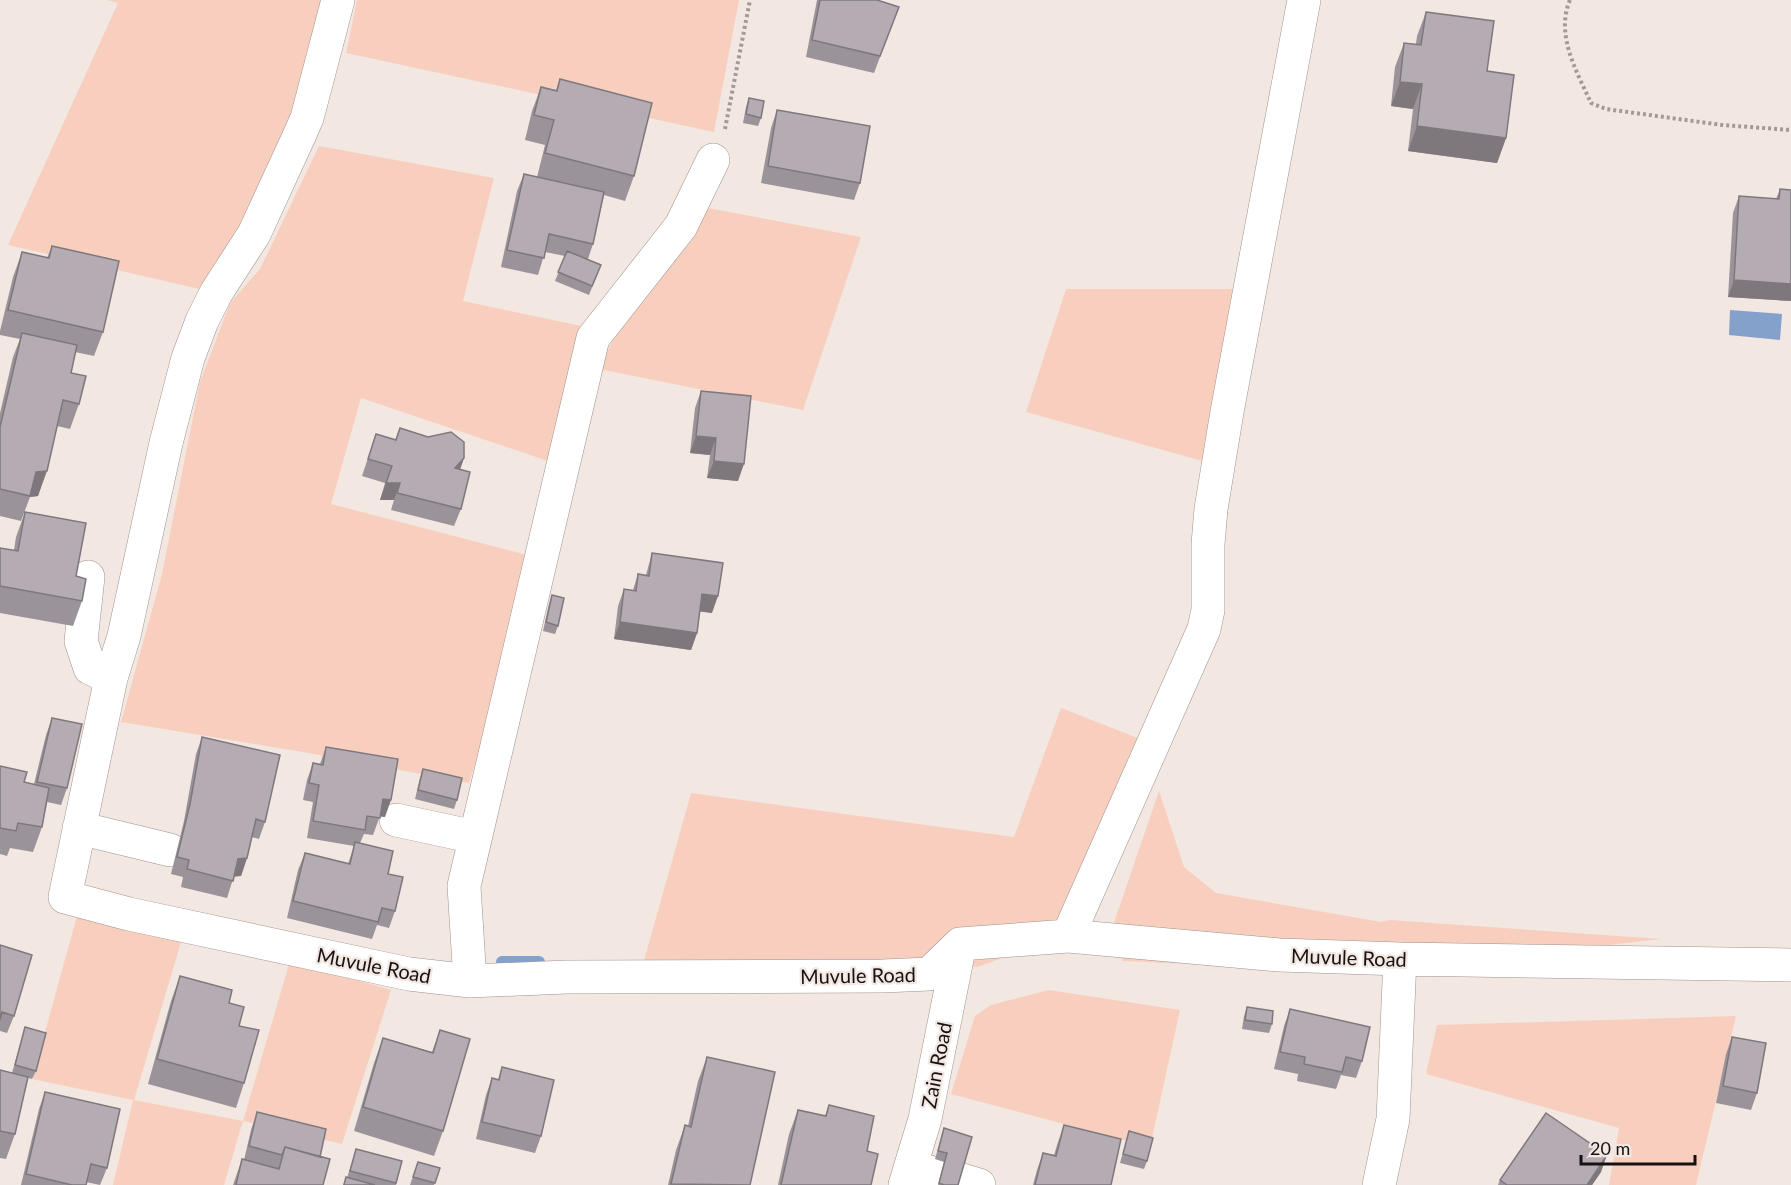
<svg xmlns="http://www.w3.org/2000/svg" width="1791" height="1185" font-family="Lato,sans-serif">
	<rect width="100%" height="100%" fill="#f3e7e2"/>
	<path fill="#f8cfbe" d="M107 0H330L297 129 208 291 8 245 118 3Z
		M357 0H739L714 132 346 53Z
		M319 146 494 178 463 301 586 327 551 462 361 398 331 504 531 556 491 712 469 783 303 752 121 722 162 574 200 382 230 303 260 269Z
		M708 208 861 237 803 410 599 369 613 340Z
		M1066 289H1240L1206 462 1026 412Z
		M1061 708 1148 742 1090 910 1031 948 977 967 643 964 691 793 1014 837Z
		M1159 791 1184 867 1216 893 1381 922 1390 920 1661 939 1368 972 1123 961 1108 940Z
		M77 916 182 939 134 1100 243 1121 290 961 391 990 342 1144 243 1121 224 1185H113L133 1100 32 1079Z
		M1049 990 1180 1010 1150 1147 951 1094 975 1016 991 1005Z
		M1736 1016 1696 1185H1609L1619 1128 1426 1074 1437 1025Z"/>
	<path fill="#84a1cb" d="M1730 310 1782 314 1780 340 1729 335Z"/>
	<g fill="none" stroke-linecap="round" stroke-linejoin="round">
		<path stroke="#84a1cb" stroke-width="12" d="M502 962H539"/>
		<g stroke="#9e928e" stroke-width="34">
			<path id="minor" d="M338 0 307 118 300 134 254 234 216 293 202 321 188 358 166 443 124 636 111 678 65 897 129 914 409 974 470 981 567 977 883 976 929 974 960 944 1068 936 1279 955 1400 959 1791 965
				M88 577 81 641 90 668 111 678
				M396 820 475 837
				M79 828 170 850
				M1068 936 1204 629 1208 610V544L1211 509 1227 412 1304 0
				M470 981 464 886 593 338 681 226 713 160
				M911 1166 941 1176
				M959 1179 979 1185
				M905 1185 925 1119 960 944
				M1379 1185 1393 1119 1400 959"/>
		</g>
		<path stroke="#a39a96" stroke-width="4" stroke-dasharray="3 3" stroke-linecap="butt" d="M1570 0C1555 35 1577 72 1591 103L1606 109 1722 125 1791 130
			M725 129 750 0"/>
		<use href="#minor" stroke="#fff" stroke-width="33"/>
	</g>
	<path fill="#9b939a" d="M817 0H877L899 7 874 73 806 57Z
		M1426 12 1487 71 1506 138 1497 163 1408 151 1413 109 1391 106 1395 67 1404 43 1416 44 1417 36Z
		M560 79 634 176 625 201 604 195 593 244 588 259 598 273 589 295 555 281 565 256 545 252 538 275 501 267 517 191 524 174 537 177 545 145 525 140 532 111 541 87 556 90Z
		M749 98 761 118 758 126 743 123 746 107Z
		M777 110 860 183 854 200 761 183 771 128Z
		M1780 189 1791 190V301L1728 297 1733 213 1739 196 1776 199Z
		M52 246 103 332 94 356 75 352 71 373 79 404 70 429 57 426 38 496 30 497 21 521 0 516V413L13 357 20 339 0 335V331L13 277 22 252 47 258Z
		M701 391 738 481 707 478 710 455 690 453 695 408Z
		M400 428 464 458 460 469 461 509 454 526 391 510 394 500H380L385 483 362 476 376 434 395 440Z
		M25 512 76 576 82 601 73 626 0 613V548L14 550 16 537Z
		M652 553 712 613 700 611 697 633 691 650 614 639 618 606 624 589 633 590 638 574 646 575Z
		M552 595 558 626 555 634 543 631 549 604Z
		M52 718 67 788 61 805 47 802 42 827 33 852 10 848 7 856 0 854V766L24 782 34 784 46 735Z
		M202 737 265 822 259 839 252 837 247 858 241 876H234L227 898 181 887 183 877 171 874 184 821 196 754Z
		M326 747 385 817 380 816 373 835 364 834 360 843 388 874 395 911 389 928 377 925 372 939 287 918 298 870 305 853 348 864 354 846 307 838 313 802 303 800 307 780 313 763 320 764Z
		M423 769 457 800 454 809 415 799 420 778Z
		M0 945 14 1016 7 1033 0 1031Z
		M180 976 229 1003 239 1026 244 1083 236 1108 148 1084 171 1001Z
		M1247 1007 1272 1024 1269 1033 1242 1029 1244 1016Z
		M1290 1009 1362 1061 1356 1078 1341 1075 1336 1089 1297 1081 1298 1074 1274 1069 1284 1026Z
		M25 1027 36 1071 32 1079 28 1078 15 1134 6 1159 0 1158V1070L12 1073Z
		M440 1030 443 1131 434 1156 354 1131 374 1063 383 1038 432 1052Z
		M1732 1037 1757 1093 1751 1110 1716 1103 1726 1054Z
		M707 1057 750 1185H668L676 1150 685 1125 688 1126 698 1081Z
		M502 1067 541 1136 535 1153 476 1139 486 1095 492 1078 498 1080Z
		M45 1092 107 1168 100 1185 86 1182V1185H21L39 1109Z
		M829 1105 867 1151 871 1185H778L789 1134 798 1110 825 1116Z
		M257 1112 320 1157 323 1185H233L242 1159 244 1160 251 1130Z
		M1064 1125 1111 1185H1033L1037 1170 1043 1153 1054 1155 1058 1142Z
		M944 1128 958 1185H938L944 1162 935 1159Z
		M1129 1131 1147 1161 1144 1169 1120 1163Z
		M356 1149 402 1161 396 1185H343L346 1177 347 1178Z
		M418 1162 440 1168 434 1185H410Z
		M1601 1172 1592 1185H1498L1500 1180Z"/>
	<path fill="#7e787d" d="M1400 82 1422 84 1413 109 1391 106Z
		M1417 126 1506 138 1497 163 1408 151Z
		M1734 280 1791 284V301L1728 297Z
		M696 436 716 438 710 455 690 453Z
		M464 458 458 475 455 468Z
		M714 461 744 464 738 481 707 478Z
		M47 471 38 496 30 497 36 472Z
		M386 483H400L394 500H380Z
		M702 594 718 596 712 613 696 611Z
		M620 622 697 633 691 650 614 639Z
		M383 799 391 800 385 817 376 816Z
		M247 858 241 876 232 877 238 859Z
		M1607 1155 1601 1172 1592 1185H1587Z"/>
	<path fill="#b4abb3" stroke="#7e787d" stroke-width="1.5" d="M820 0H877L899 7 880 56 812 40Z
		M1426 12 1494 21 1487 71 1514 75 1506 138 1417 126 1422 84 1400 82 1404 43 1421 45Z
		M560 79 652 103 634 176 545 153 554 120 534 115 541 87 557 91Z
		M749 98 764 101 761 118 746 114Z
		M777 110 870 126 860 183 768 166Z
		M524 174 604 192 593 244 549 234 544 258 507 250Z
		M1780 189 1791 190V284L1734 280 1739 196 1779 199Z
		M52 246 119 261 103 332 8 310 22 252 49 258Z
		M567 251 601 265 592 286 558 272Z
		M22 333 77 345 71 373 86 376 79 404 63 400 47 471 36 472 30 496 0 489V427Z
		M701 391 751 396 744 464 714 461 716 438 696 436Z
		M400 428 428 437 451 432 464 442V458L455 468 470 472 461 509 397 493 400 483H386L392 466 368 459 376 434 396 440Z
		M25 512 86 523 76 576 86 579 82 601 0 586V548L18 551Z
		M652 553 723 563 718 596 702 594 697 633 620 622 624 589 636 591 638 574 649 576Z
		M552 595 564 598 558 626 546 622Z
		M52 718 82 724 67 788 37 782Z
		M202 737 280 755 265 822 256 819 247 858 238 859 233 881 187 869 189 860 177 857 190 804Z
		M326 747 398 759 391 800 383 799 380 818 367 816 365 830 313 821 319 785 309 783 313 763 323 765Z
		M0 766 27 772 24 782 49 788 42 827 18 823 16 831 0 828Z
		M423 769 462 778 457 800 418 790Z
		M355 842 393 851 388 874 403 877 395 911 382 908 378 922 293 901 305 853 350 864Z
		M0 945 32 955 14 1016 2 1012 0 1020Z
		M180 976 232 990 229 1003 244 1007 239 1026 259 1030 244 1083 157 1059Z
		M1247 1007 1273 1011 1272 1024 1245 1020Z
		M1290 1009 1370 1027 1362 1061 1346 1057 1342 1072 1304 1064 1305 1057 1280 1052Z
		M25 1027 46 1033 36 1071 15 1065Z
		M440 1030 470 1039 443 1131 363 1107 383 1038 433 1053Z
		M1732 1037 1766 1043 1757 1093 1723 1086Z
		M707 1057 775 1072 750 1185 671 1184 685 1125 691 1127Z
		M502 1067 554 1080 541 1136 482 1122 492 1078 499 1080Z
		M0 1070 28 1077 15 1134 0 1131V1132Z
		M45 1092 120 1109 107 1168 91 1164 86 1185H72L26 1174Z
		M829 1105 874 1116 867 1151 878 1154 871 1185H781L798 1110 826 1116Z
		M257 1112 326 1129 320 1157 285 1147 282 1155 249 1146Z
		M1546 1113 1607 1155 1587 1185H1507L1500 1180Z
		M1064 1125 1121 1139 1111 1185H1035L1043 1153 1056 1156Z
		M944 1128 972 1137 958 1185H944L939 1183 947 1153 938 1151Z
		M1129 1131 1153 1138 1147 1161 1123 1154Z
		M285 1147 330 1159 323 1185H236L242 1159 279 1169Z
		M356 1149 402 1161 396 1183 350 1171Z
		M418 1162 440 1168 435 1183 413 1177Z
		M346 1177 375 1185H344Z"/>
	<g text-anchor="middle" dominant-baseline="central" stroke-width="4.5" stroke-linejoin="round" paint-order="stroke">
		<g font-size="20" fill="#161211" stroke="#f3e7e2">
			<text transform="translate(1349 957) rotate(2)">Muvule Road</text>
			<text transform="translate(374 965) rotate(11)">Muvule Road</text>
			<text transform="translate(858 975) rotate(-1)">Muvule Road</text>
			<text transform="translate(936 1065) rotate(-79)">Zain Road</text>
		</g>
	</g>
	<path d="M1581 1155v9h114v-9" fill="none" stroke="#161211" stroke-width="3"/>
	<text x="1590" y="1155" font-size="18" fill="#161211" stroke="#f3e7e2" stroke-width="4.5" paint-order="stroke">20 m</text>
</svg>
